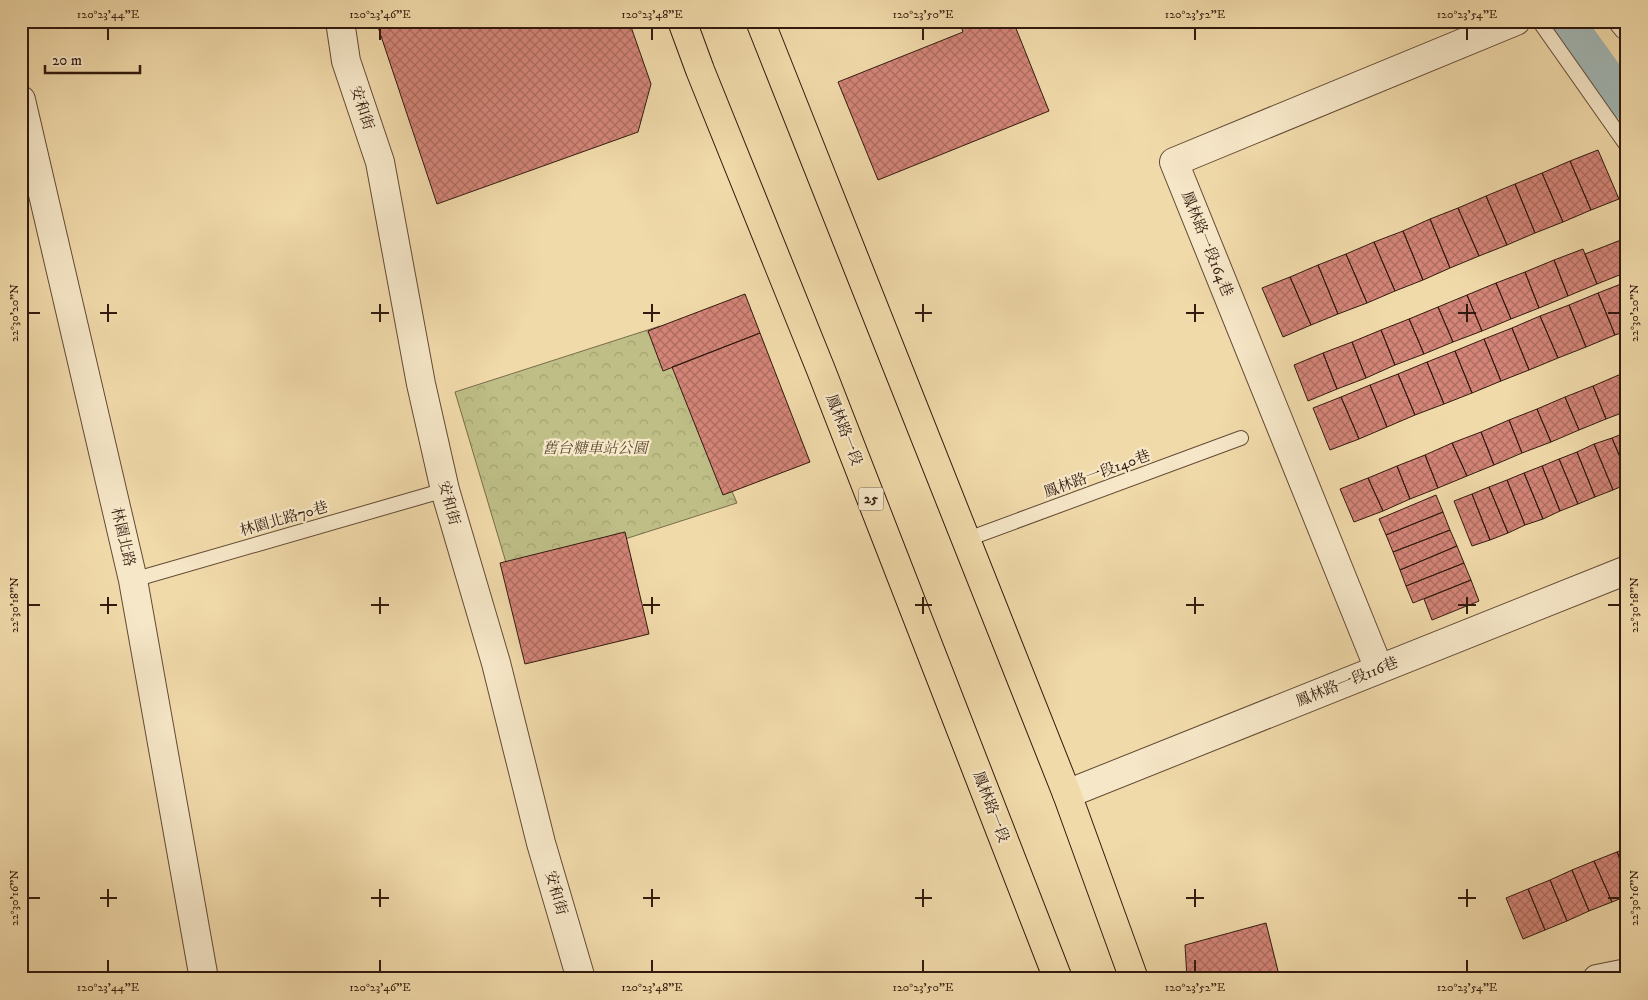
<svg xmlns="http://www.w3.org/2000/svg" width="1648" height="1000" font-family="'IM FELL DW Pica','Noto Serif TC',serif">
	<defs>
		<pattern id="park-crowns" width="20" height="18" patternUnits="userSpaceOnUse" patternTransform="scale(1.25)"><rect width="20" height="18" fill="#bebe86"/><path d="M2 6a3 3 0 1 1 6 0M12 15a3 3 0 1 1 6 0" fill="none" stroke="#a4a372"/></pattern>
		<pattern id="building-cross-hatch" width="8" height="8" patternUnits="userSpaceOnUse" patternTransform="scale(1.25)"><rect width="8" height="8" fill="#d48578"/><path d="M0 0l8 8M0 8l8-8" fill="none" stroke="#ad6c61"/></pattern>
	</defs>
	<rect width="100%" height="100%" fill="#f1daaa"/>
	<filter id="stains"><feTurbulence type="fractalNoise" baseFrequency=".004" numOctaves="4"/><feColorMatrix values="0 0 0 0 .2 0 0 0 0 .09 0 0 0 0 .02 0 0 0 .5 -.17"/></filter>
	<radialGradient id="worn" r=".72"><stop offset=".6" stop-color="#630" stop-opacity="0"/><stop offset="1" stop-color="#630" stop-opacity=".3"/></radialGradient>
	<path fill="url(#park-crowns)" stroke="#786c4a" d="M660 326 737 503 510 576 455 392Z"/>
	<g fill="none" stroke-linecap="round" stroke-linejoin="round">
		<path stroke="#a1b7b5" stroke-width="34" d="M1567 21 1627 104"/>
	</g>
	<path fill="url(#building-cross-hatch)" stroke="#321a0e" d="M376 21H629L651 84 638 132 437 204Z
		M959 21H1013L1049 111 878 180 838 82 963 32Z
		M1598 150 1619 199 1591 210 1570 161Z
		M1570 161 1591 210 1563 222 1542 173Z
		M1542 173 1563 222 1535 233 1515 184Z
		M1515 184 1535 233 1507 245 1486 196Z
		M1486 196 1507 245 1479 256 1458 208Z
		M1458 208 1479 256 1450 268 1430 219Z
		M1430 219 1450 268 1423 280 1403 231Z
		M1403 231 1423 280 1395 291 1374 242Z
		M1621 240 1627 255V272L1597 284 1585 254Z
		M1374 242 1395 291 1367 303 1346 254Z
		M1583 249 1597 284 1568 296 1554 260Z
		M1346 254 1367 303 1338 314 1318 265Z
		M1554 260 1568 296 1539 308 1525 272Z
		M1318 265 1338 314 1311 325 1290 277Z
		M1525 272 1539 308 1511 319 1496 283Z
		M1290 277 1311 325 1283 337 1262 288Z
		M1626 282 1627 331 1615 335 1598 293Z
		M1496 283 1511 319 1482 331 1467 295Z
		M1598 293 1615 335 1586 347 1569 305Z
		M745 294 760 333 663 371 648 331Z
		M1467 295 1482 331 1453 342 1438 307Z
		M1569 305 1586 347 1558 358 1540 316Z
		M1438 307 1453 342 1424 354 1409 319Z
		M1540 316 1558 358 1529 370 1512 328Z
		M1409 319 1424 354 1395 365 1381 330Z
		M1512 328 1529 370 1501 381 1484 339Z
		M1381 330 1395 365 1366 378 1352 342Z
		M760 333 810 462 723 495 672 367Z
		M1484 339 1501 381 1472 393 1455 351Z
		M1352 342 1366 378 1337 389 1323 353Z
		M1455 351 1472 393 1444 404 1427 362Z
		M1323 353 1337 389 1308 401 1294 365Z
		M1427 362 1444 404 1415 415 1398 374Z
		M1398 374 1415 415 1387 427 1370 385Z
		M1621 374 1627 389V411L1606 419 1593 386Z
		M1370 385 1387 427 1359 439 1341 397Z
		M1593 386 1606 419 1579 430 1565 397Z
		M1341 397 1359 439 1330 450 1313 408Z
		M1565 397 1579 430 1551 442 1537 409Z
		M1537 409 1551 442 1522 453 1509 420Z
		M1509 420 1522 453 1494 465 1481 432Z
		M1481 432 1494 465 1467 476 1452 443Z
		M1627 432V474L1612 438Z
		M1612 438 1627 474V484L1613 490 1594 444Z
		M1452 443 1467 476 1438 488 1425 455Z
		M1594 444 1613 490 1595 497 1577 452Z
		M1577 452 1595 497 1578 504 1559 459Z
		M1425 455 1438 488 1410 499 1397 466Z
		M1559 459 1578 504 1560 511 1542 466Z
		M1397 466 1410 499 1383 511 1368 478Z
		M1542 466 1560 511 1543 519 1524 473Z
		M1524 473 1543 519 1525 525 1507 480Z
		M1368 478 1383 511 1354 522 1340 489Z
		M1507 480 1525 525 1508 533 1489 487Z
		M1489 487 1508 533 1490 540 1472 494Z
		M1472 494 1490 540 1472 546 1454 501Z
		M1436 495 1443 512 1386 535 1379 519Z
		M1443 512 1450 530 1393 552 1386 535Z
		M1450 530 1457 546 1400 570 1393 552Z
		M625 532 649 634 525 664 500 563Z
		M1457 546 1464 563 1406 586 1400 570Z
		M1464 563 1471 580 1413 603 1406 586Z
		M1471 580 1479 601 1432 620 1424 599Z
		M1627 848V876L1617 852Z
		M1617 852 1627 876V896L1612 902 1594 861Z
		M1594 861 1612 902 1589 911 1572 870Z
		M1572 870 1589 911 1567 921 1550 880Z
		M1550 880 1567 921 1545 930 1528 889Z
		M1528 889 1545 930 1523 939 1506 898Z
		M1266 923 1280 979H1187L1185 945Z"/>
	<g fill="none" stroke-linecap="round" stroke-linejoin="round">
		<g stroke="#624a35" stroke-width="16">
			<path id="service" d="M1539 21 1627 146
				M965 540 1241 438
				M133 580 445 490"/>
		</g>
		<g stroke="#624a35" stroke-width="30">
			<path id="minor" d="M340 21 346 61 380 162 421 384 445 490 496 663 541 843 581 979
				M1623 21 1627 26
				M21 100 133 580 204 979
				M1379 669 1174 162 1516 21
				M1067 794 1627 570
				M1597 979 1627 973"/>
		</g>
		<g stroke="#321a0e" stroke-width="30">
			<path id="primary" d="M682 21 700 70 821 370 1058 979
				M760 21 1067 794 1134 979"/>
		</g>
		<use href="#service" stroke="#f6e7c8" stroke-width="14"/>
		<use href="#minor" stroke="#f6e7c8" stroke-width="28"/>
		<use href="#primary" stroke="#f1daaa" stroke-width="28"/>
	</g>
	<path fill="none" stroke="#321a0e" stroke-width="2" d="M108 28V40M380 28V40M652 28V40M923 28V40M1195 28V40M1467 28V40M108 304V322M380 304V322M652 304V322M923 304V322M1195 304V322M1467 304V322M28 313H40M100 313H117M371 313H389M643 313H660M915 313H932M1186 313H1204M1458 313H1476M1608 313H1620M108 597V614M380 597V614M652 597V614M923 597V614M1195 597V614M1467 597V614M28 605H40M100 605H117M371 605H389M643 605H660M915 605H932M1186 605H1204M1458 605H1476M1608 605H1620M108 889V907M380 889V907M652 889V907M923 889V907M1195 889V907M1467 889V907M28 898H40M100 898H117M371 898H389M643 898H660M915 898H932M1186 898H1204M1458 898H1476M1608 898H1620M108 960V972M380 960V972M652 960V972M923 960V972M1195 960V972M1467 960V972"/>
	<g text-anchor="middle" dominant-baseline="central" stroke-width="4.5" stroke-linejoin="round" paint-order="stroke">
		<rect fill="#f6e7c8" stroke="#6d5846" stroke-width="1" x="858.5" y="487.5" width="25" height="23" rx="4"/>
		<g font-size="14" font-weight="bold" fill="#321a0e">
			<text x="871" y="499">25</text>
		</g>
		<g font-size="15" fill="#321a0e" stroke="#f6e7c8">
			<text transform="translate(362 108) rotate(72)">安和街</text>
			<text transform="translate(1207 244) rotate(68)">鳳林路一段164巷</text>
			<text transform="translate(844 430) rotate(69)">鳳林路一段</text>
			<text transform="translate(1097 474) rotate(-20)">鳳林路一段140巷</text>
			<text transform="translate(449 503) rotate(75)">安和街</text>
			<text transform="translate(284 519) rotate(-16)">林園北路70巷</text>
			<text transform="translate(123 537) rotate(77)">林園北路</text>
			<text transform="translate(1347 682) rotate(-22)">鳳林路一段116巷</text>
			<text transform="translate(991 807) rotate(69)">鳳林路一段</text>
			<text transform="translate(556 893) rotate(74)">安和街</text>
		</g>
		<g font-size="15" font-style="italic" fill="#5c4b32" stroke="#f6e7c8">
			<text x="595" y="448">舊台糖車站公園</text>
		</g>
	</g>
	<rect width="1648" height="1000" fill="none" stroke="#f1daaa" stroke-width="55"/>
	<path d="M45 65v8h95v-8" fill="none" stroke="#321a0e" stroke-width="2.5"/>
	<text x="52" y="65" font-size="15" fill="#321a0e" stroke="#f6e7c8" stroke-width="4" paint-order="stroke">20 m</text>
	<rect x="28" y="28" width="1592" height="944" fill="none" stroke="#321a0e" stroke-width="2"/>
	<g font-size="12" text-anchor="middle" fill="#321a0e">
		<text x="108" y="18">120°23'44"E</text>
		<text x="380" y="18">120°23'46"E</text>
		<text x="652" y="18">120°23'48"E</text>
		<text x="923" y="18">120°23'50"E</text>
		<text x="1195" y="18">120°23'52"E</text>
		<text x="1467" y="18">120°23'54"E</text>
		<text transform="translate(14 313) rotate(-90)" y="4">22°30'20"N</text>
		<text transform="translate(1634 313) rotate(-90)" y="4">22°30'20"N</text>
		<text transform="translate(14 605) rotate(-90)" y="4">22°30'18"N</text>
		<text transform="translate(1634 605) rotate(-90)" y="4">22°30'18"N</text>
		<text transform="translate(14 898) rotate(-90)" y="4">22°30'16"N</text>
		<text transform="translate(1634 898) rotate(-90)" y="4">22°30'16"N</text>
		<text x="108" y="991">120°23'44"E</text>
		<text x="380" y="991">120°23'46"E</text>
		<text x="652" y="991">120°23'48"E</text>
		<text x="923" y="991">120°23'50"E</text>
		<text x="1195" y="991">120°23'52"E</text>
		<text x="1467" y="991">120°23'54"E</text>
	</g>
	<rect width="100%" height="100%" filter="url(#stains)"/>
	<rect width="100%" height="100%" fill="url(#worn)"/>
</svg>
